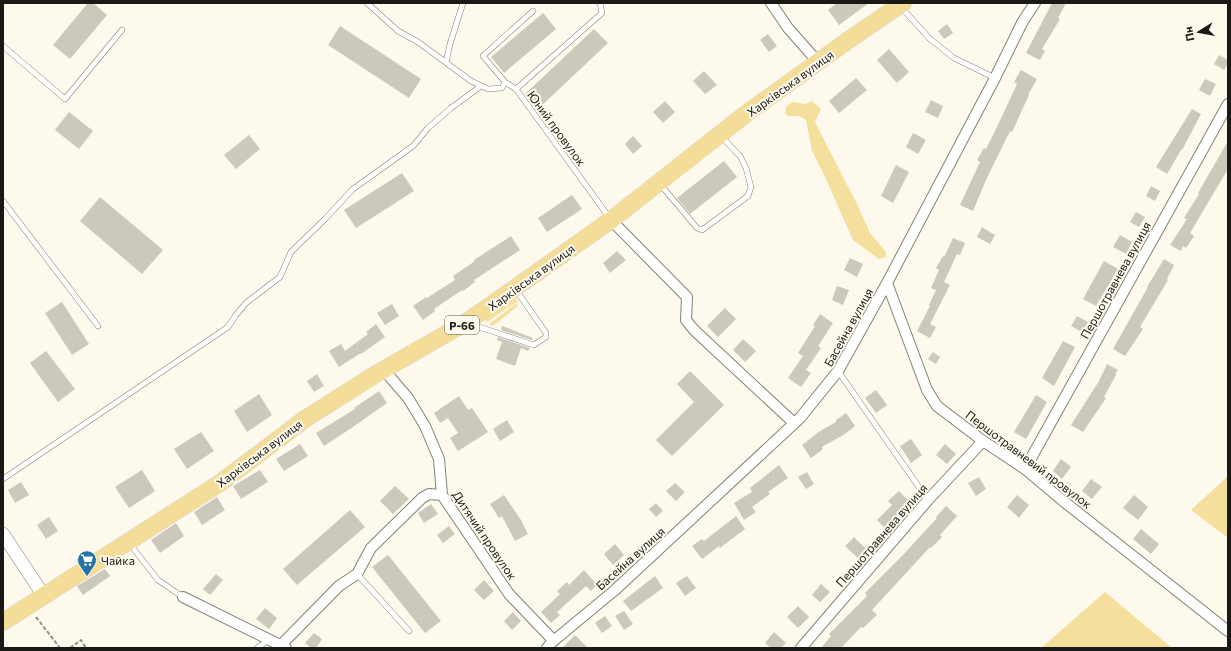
<svg xmlns="http://www.w3.org/2000/svg" width="1231" height="651" font-family="Commissioner,sans-serif">
	<rect width="100%" height="100%" fill="#fef9ed"/>
	<path fill="#f5df9c" d="M812 101 821 109 815 122 820 132 857 204 870 233 886 252V257L879 259 853 240 825 177 812 151 806 120 799 116H788L785 113 786 107 792 102 805 104Z
		M516 299 518 301 487 322 486 321 487 318 512 300Z
		M518 302 517 307 494 325 491 326 489 324Z
		M1228 476V538L1191 510Z
		M1105 592 1172 648H1041Z"/>
	<path fill="#ccc8bc" d="M88 3H93L107 15 70 59 53 45Z
		M837 3H869L839 25 828 10Z
		M1052 3H1066L1058 18 1060 19 1042 49 1045 51 1040 60 1026 53Z
		M543 13 556 29 504 73 491 57Z
		M947 24 953 33 944 39 938 31Z
		M340 26 421 79 409 98 328 45Z
		M594 29 608 43 538 109 525 94Z
		M768 34 777 46 769 52 760 40Z
		M889 49 909 72 897 83 877 60Z
		M1219 55 1228 60V63L1224 70 1214 64Z
		M1021 70 1037 79 1028 95H1029L1012 132 1010 131 986 180 973 211 960 205 980 162 977 160 984 148 986 149 995 131 1017 84 1014 82Z
		M704 71 717 85 705 94 693 81Z
		M856 78 867 90 839 113 829 101Z
		M1205 79 1216 84 1210 96 1199 90Z
		M931 100 943 106 938 118 925 112Z
		M665 101 675 112 663 123 653 112Z
		M1192 109 1201 114 1182 150H1181L1167 174 1156 167Z
		M69 112 93 131 79 149 55 130Z
		M913 133 926 140 918 154 906 147Z
		M249 135 260 149 236 169 224 155Z
		M633 136 642 146 633 154 625 144Z
		M1228 141V169L1190 233 1194 236 1186 248 1183 246 1181 251 1170 245 1187 219 1184 218 1199 194 1198 193Z
		M724 161 737 177 690 214 677 198Z
		M896 165 909 172 893 203 881 196Z
		M402 173 414 191 356 228 344 210Z
		M1151 186 1160 191 1155 201 1146 196Z
		M572 195 582 209 547 232 538 218Z
		M100 197 163 250 142 274 80 221Z
		M1136 212 1145 217 1139 227 1130 222Z
		M982 227 995 235 990 244 977 237Z
		M1120 235 1132 242 1126 254 1113 247Z
		M511 236 520 250 474 280 475 282 463 291 462 290 434 309 435 311 423 320 413 306 426 297 427 298 455 280 453 276 475 261 474 260Z
		M953 238 965 243 960 255 957 254 944 282 950 285 930 324 936 327 930 338 917 331 930 306 929 305 936 290 931 288 939 270 936 268 943 256 944 257Z
		M617 251 626 260 610 273 603 263Z
		M850 258 863 264 857 277 844 270Z
		M1164 259 1174 265 1167 279 1168 280 1140 327 1143 329 1125 356 1113 349 1148 287H1147Z
		M1104 261 1118 269 1096 306 1083 299Z
		M837 286 849 290 843 305 832 300Z
		M62 302 89 344 72 355 45 313Z
		M392 304 399 316 385 325 377 313Z
		M725 308 736 319 718 337 707 326Z
		M820 314 833 323 818 346 821 348 806 370 811 373 801 387 788 378 803 356 798 353 815 326 813 325Z
		M1077 316 1088 322 1082 332 1071 326Z
		M376 324 385 337 361 354V353L339 367 329 351 341 344 345 351 368 334 366 332Z
		M502 326 533 338 532 340 501 330Z
		M498 337 530 348 528 351 521 348 515 366 496 359 502 342 497 340Z
		M743 339 756 351 745 362 733 350Z
		M1063 341 1075 347 1054 386 1042 378Z
		M46 351 75 389 58 402 30 363Z
		M933 352 940 357 936 364 928 359Z
		M1107 364 1118 370 1115 374 1116 375 1104 397 1106 398 1083 432 1071 425 1099 381Z
		M690 371 724 405 672 456 656 440 694 402 677 384Z
		M317 374 324 386 314 392 307 381Z
		M876 390 887 405 876 413 865 398Z
		M379 391 387 403 350 429 324 446 316 433 355 409 354 408Z
		M259 394 272 415 247 432 234 411Z
		M1036 395 1047 402 1026 439 1014 432Z
		M459 396 468 410 472 408 488 432 458 451 450 438 458 433 448 418 440 423 434 413Z
		M846 413 855 426 845 434 822 447 823 449 811 458 802 445 820 431 836 422V420Z
		M507 420 514 432 500 441 493 429Z
		M201 432 214 451 187 469 174 449Z
		M911 439 922 455 911 463 900 446Z
		M300 444 308 456 284 471 276 459Z
		M945 444 956 454 947 464 936 455Z
		M1061 459 1071 467 1062 479 1053 471Z
		M779 465 788 478 768 492 770 494 752 507 756 512 744 520 734 503 752 492 750 488Z
		M142 470 155 491 129 508 115 487Z
		M260 470 268 482 241 499 233 486Z
		M807 472 814 484 806 489 798 477Z
		M979 477 986 489 976 496 968 483Z
		M1091 479 1102 487 1092 499 1082 491Z
		M21 482 29 495 15 503 8 490Z
		M675 483 685 492 676 501 666 491Z
		M395 486 409 499 393 514 380 501Z
		M899 491 911 503 894 519 896 522 887 530 877 520 892 505 888 501Z
		M504 495 521 520 528 534 515 541 502 516 499 518 490 504Z
		M1017 495 1029 505 1019 518 1007 507Z
		M1134 495 1148 507 1138 520 1123 508Z
		M217 497 225 510 202 525 194 512Z
		M656 503 663 511 656 517 649 509Z
		M431 504 438 514 424 523 418 513Z
		M946 506 957 516 940 535 942 537 931 548 930 547 872 610 877 615 863 628 861 627 841 648H821L831 636 829 634 867 596 865 593 902 556 937 518 936 517Z
		M350 510 365 527 297 585 283 569Z
		M736 516 745 529 720 548 719 546 702 559 692 546 702 539 704 541Z
		M49 517 58 531 46 539 37 525Z
		M176 523 184 536 160 553 151 540Z
		M449 526 455 534 443 543 437 535Z
		M1141 529 1159 544 1151 554 1133 539Z
		M854 537 868 551 860 560 845 546Z
		M615 544 624 555 613 565 604 554Z
		M388 555 441 621 425 633 372 567Z
		M105 569 110 576 83 595 77 586Z
		M584 570 597 585 591 591 586 586 557 612 560 615 551 623 541 612 560 594 557 591 567 582 569 585Z
		M216 574 223 580 210 595 203 589Z
		M655 576 663 588 631 611 623 601Z
		M687 576 696 588 685 596 676 583Z
		M484 580 494 591 484 600 474 590Z
		M821 584 830 592 820 602 812 595Z
		M798 606 809 617 798 628 787 617Z
		M265 608 277 618 269 629 256 619Z
		M624 611 633 624 624 630 615 616Z
		M513 612 521 621 512 630 504 621Z
		M605 616 612 626 602 633 595 623Z
		M774 632 786 643 781 648H771L765 643Z
		M314 633 322 639 316 648H311L305 643Z
		M575 635 588 648H562Z"/>
	<g fill="none" stroke-linecap="round" stroke-linejoin="round">
		<g stroke="#848075" stroke-width="6">
			<path id="service" d="M367 3 398 31 418 42 471 81 488 89 502 88 505 82
				M600 3 602 13 516 89 609 217
				M901 7 930 39 954 58 995 78
				M3 46 65 99 122 30
				M446 62 450 44 463 3
				M516 89 505 82 483 56 533 11
				M660 184 697 228 702 230 748 196 751 187 746 168 740 156 722 137
				M3 201 98 326
				M469 327H479L534 345 546 337V333L516 290
				M838 371 928 500
				M3 479 228 327 236 315 246 303 280 277 291 252 325 219 353 189 413 146 428 128 451 108 481 86
				M129 543 158 580 183 597
				M357 574 409 631
				M257 648 269 640"/>
		</g>
		<g stroke="#848075" stroke-width="12">
			<path id="minor" d="M771 3 788 28 818 62
				M611 220 687 297 686 320 694 330 794 423
				M887 283 927 390 937 406 983 441 1025 469 1062 500 1228 631
				M384 370 408 398 425 426 439 459 442 495 509 594 554 641
				M1025 469 1228 104
				M183 597 286 648
				M281 645 339 586 357 574 371 548 422 498 429 494 442 495
				M547 648 551 643 615 590 800 418 838 371 887 283 995 78 1023 21 1035 3
				M801 648 928 500 983 441"/>
		</g>
		<g stroke="#848075" stroke-width="14">
			<path id="tertiary" d="M3 534 44 596"/>
		</g>
		<g stroke="#dbdada" stroke-width="18">
			<path id="primary" d="M3 622 220 483 305 419 376 374 460 326 484 310 611 220 747 113 850 39 903 3"/>
		</g>
		<path stroke="#959189" stroke-width="2" stroke-dasharray="4 2" stroke-linecap="butt" d="M36 617 60 648
			M70 648 81 640 86 648"/>
		<use href="#service" stroke="#fff" stroke-width="5"/>
		<use href="#minor" stroke="#fff" stroke-width="10"/>
		<use href="#tertiary" stroke="#fff" stroke-width="13"/>
		<use href="#primary" stroke="#f3dd98" stroke-width="17"/>
	</g>
	<defs>
		<g id="supermarket-pin" transform="scale(1)"><path d="M0 17L-7.5 6A9.5 9.5 0 1 1 7.5 6Z" fill="#2573a5" stroke="#fef9ed"/><path d="M-6-5.5h2.5l.6 2H6L4.5 2H-2.5L-4.4-4H-6ZM-1.5 3.2a1.3 1.3 0 1 0 .1 0ZM3 3.2a1.3 1.3 0 1 0 .1 0Z" fill="#fff"/></g>
	</defs>
	<g fill-rule="evenodd">
		<use href="#supermarket-pin" x="87" y="560"/>
	</g>
	<g text-anchor="middle" dominant-baseline="central" stroke-width="4" stroke-linejoin="round" paint-order="stroke">
		<rect fill="#fef9ed" stroke="#5f5c56" stroke-width="1" x="445" y="316" width="34" height="18" rx="3"/>
		<g font-size="11" font-weight="bold" fill="#1b1915">
			<text x="462" y="325">Р-66</text>
		</g>
		<g font-size="12" fill="#1b1915" stroke="#fef9ed">
			<text transform="translate(790 83) rotate(-36)">Харківська вулиця</text>
			<text transform="translate(557 128) rotate(54)">Юний провулок</text>
			<text transform="translate(531 277) rotate(-36)">Харківська вулиця</text>
			<text transform="translate(1115 280) rotate(-61)">Першотравнева вулиця</text>
			<text transform="translate(848 327) rotate(-61)">Басейна вулиця</text>
			<text transform="translate(259 453) rotate(-37)">Харківська вулиця</text>
			<text transform="translate(1029 459) rotate(37)">Першотравневий провулок</text>
			<text transform="translate(485 535) rotate(56)">Дитячий провулок</text>
			<text transform="translate(881 535) rotate(-49)">Першотравнева вулиця</text>
			<text transform="translate(630 558) rotate(-42)">Басейна вулиця</text>
		</g>
		<g font-size="12" fill="#1b1915" stroke="#fef9ed" text-anchor="start">
			<text x="101" y="560">Чайка</text>
		</g>
	</g>
	<rect width="1231" height="651" fill="none" stroke="#1b1915" stroke-width="8"/>
	<g transform="translate(1199 32) rotate(259)" stroke="#fef9ed" stroke-width="3" paint-order="stroke">
	<path d="M0-3L7 15L0 10L-7 15Z" fill="#1b1915"/>
	<text y="-6" font-size="11" font-weight="bold" text-anchor="middle" fill="#1b1915">Пн</text>
	</g>
</svg>
